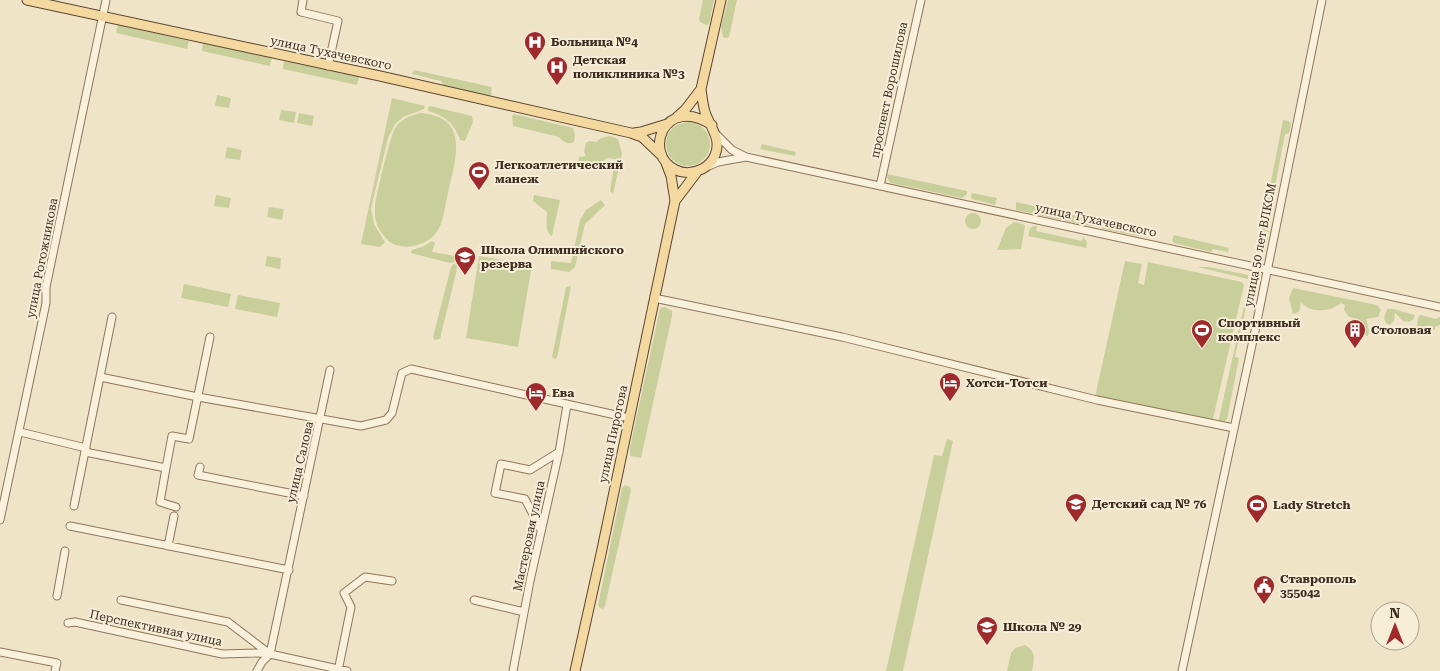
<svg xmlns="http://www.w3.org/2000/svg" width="1440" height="671" font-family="'Roboto Serif',serif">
	<rect width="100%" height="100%" fill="#f0e4c8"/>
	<path fill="#c9cf9b" d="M703 0H714L709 24 707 25 700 22 699 19Z
		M728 0H737L729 37 726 38 723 37 721 27Z
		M118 25 189 41 187 49 116 33Z
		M203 43 272 58 270 66 202 51Z
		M284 61 359 77 357 85 283 69Z
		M414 70 492 87 491 96 444 86 441 81 412 74Z
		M217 95 231 98 229 108 215 106Z
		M392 98 425 106 424 109 403 117 395 124 388 138 371 208 374 224 385 242 380 247 361 244Z
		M430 106 472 116 473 122 465 141 460 140C455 124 444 115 428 111V107Z
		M281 110 296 112 294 123 279 120Z
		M299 113 314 116 312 126 297 123Z
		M421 113C471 117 455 160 448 193 445 205 444 223 436 233 424 248 396 253 384 236 377 228 374 219 375 208 375 199 391 134 395 128 401 119 411 115 421 113Z
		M514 114 573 128 575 134 574 142C568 145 562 141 559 137L513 126 512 116Z
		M1283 120 1289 121 1291 124 1289 133 1285 134 1269 218 1271 220 1265 251 1258 248Z
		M666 144a22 22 0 1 1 44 0a22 22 0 1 1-44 0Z
		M610 136 618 139 622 154 613 194 610 191 615 159 607 158 602 162 600 170H598L578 167 579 157 586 156 584 152 586 143 589 141 596 142 601 138Z
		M762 144 796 152 795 156 760 149Z
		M227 147 242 150 240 160 225 158Z
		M887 174 967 191V194L962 198 891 183 888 180Z
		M972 193 997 198 995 205 972 199 971 197Z
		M216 195 231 198 229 208 214 206Z
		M534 195 560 200 552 236C544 231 547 221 547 212L533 201Z
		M601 200 605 205 585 224 575 267 569 272 551 269V261L571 263 580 220 586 210Z
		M1016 202 1097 220 1094 225 1090 226 1016 210Z
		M269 207 284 209 282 220 267 217Z
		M965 221a8 8 0 1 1 16 0a8 8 0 1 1-16 0Z
		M1101 220 1149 231 1153 236 1145 234 1137 236 1103 229 1100 226Z
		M1014 222 1023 224 1025 226 1021 249 997 250 1006 228Z
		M1035 226H1037L1036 231 1082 241 1083 237 1087 242 1086 248 1028 236 1030 228Z
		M1174 235 1229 248 1228 252 1213 249 1211 252 1174 243 1172 240Z
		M432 241 435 243 432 252 455 256V262L450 263 411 253 412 250 424 246Z
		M267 256 281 258 280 269 265 266Z
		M479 256 532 265 518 347 466 338Z
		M1125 261 1142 264 1138 283 1144 285 1148 262 1242 282 1244 285 1212 423 1095 397Z
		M454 263 457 266V269L440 339 434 340 433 337 451 267Z
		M1197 267H1209L1248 275V279Z
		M1250 279 1256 280V283L1251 306 1246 307 1235 357 1239 358 1227 419 1224 422 1218 423Z
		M184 284 231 294 228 307 181 298Z
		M571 286 557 358 555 359 552 357 566 287Z
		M1293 288 1377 305 1381 310 1378 317 1366 319 1369 330 1368 336 1362 334 1358 319 1349 317 1344 310 1345 305 1341 303C1331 312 1310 314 1301 302L1299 312 1293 314 1289 298Z
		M238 295 280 303 277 317 235 309Z
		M665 307 672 311V316L641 458 630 456V448L660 308Z
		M1387 309H1393L1415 315 1414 319 1409 322 1403 321 1395 313 1394 321 1390 325 1386 323 1384 318Z
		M1420 315 1436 319 1440 317V325L1435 327V330L1417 326 1418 318Z
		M947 439 953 441 903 671H886L934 455 942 456Z
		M625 485 630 487 631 490 605 606 603 609 599 607 598 605 622 488Z
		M1025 645C1037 652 1034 660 1032 671H1007L1011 653 1015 648Z"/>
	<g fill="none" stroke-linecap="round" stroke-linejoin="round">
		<g stroke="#8d765c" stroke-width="9">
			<path id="minor" d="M303 0 301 12 338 21 328 66
				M716 134 732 150 746 157 1440 307
				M709 166 718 162 746 157
				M880 186 921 0
				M654 298 842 337 1097 400 1234 428
				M100 377 198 397 361 426 386 420 392 413 402 373 411 369 629 418
				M20 432 86 448
				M85 452 166 468 160 502 176 507
				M200 467 198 475 304 496
				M166 468 172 436 189 439 210 337
				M74 506 112 317
				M0 520 46 303V287L106 0
				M70 526 289 570
				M541 530 525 499 495 493 501 464 530 470 559 452
				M168 546 174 516
				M57 596 65 551
				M121 600 228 622 270 654
				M474 600 524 612
				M68 623 75 622 222 654 258 653 270 654 347 671
				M0 652 57 663 55 671
				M257 671 262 662 270 654 330 370
				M338 671 351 607 344 593 365 577 392 581
				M513 671 530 581 559 452 567 405
				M1182 671 1255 331 1322 0"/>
		</g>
		<g stroke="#5b4430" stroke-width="11">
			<path id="major" d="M27 0 380 76 631 133 642 137 661 155
				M701 89C702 97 703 105 705 112 710 127 722 139 715 155 712 162 708 166 702 169 694 173 684 174 676 170 642 154 664 94 712 125
				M677 117 685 110 701 89 721 0
				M634 133 641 132 667 124
				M675 201 697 172
				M575 671 601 554 675 201 671 176 666 163"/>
		</g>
		<use href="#minor" stroke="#faf1dc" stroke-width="7"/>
		<use href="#major" stroke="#f3d9a0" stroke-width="9"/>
	</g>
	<defs>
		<g id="hospital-pin" transform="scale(1.125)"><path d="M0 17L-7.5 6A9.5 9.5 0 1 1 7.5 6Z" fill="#9e2a2b" stroke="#f7eed8"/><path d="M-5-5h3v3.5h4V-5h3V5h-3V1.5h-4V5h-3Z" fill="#fff"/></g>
		<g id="stadium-pin" transform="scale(1.125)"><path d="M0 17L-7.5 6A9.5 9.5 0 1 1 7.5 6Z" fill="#9e2a2b" stroke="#f7eed8"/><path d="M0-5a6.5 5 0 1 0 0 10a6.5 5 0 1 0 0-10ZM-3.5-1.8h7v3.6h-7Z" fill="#fff"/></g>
		<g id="school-pin" transform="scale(1.125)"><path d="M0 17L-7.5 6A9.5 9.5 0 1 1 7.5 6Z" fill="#9e2a2b" stroke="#f7eed8"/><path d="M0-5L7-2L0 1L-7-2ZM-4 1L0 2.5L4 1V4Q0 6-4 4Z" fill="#fff"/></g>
		<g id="building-pin" transform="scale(1.125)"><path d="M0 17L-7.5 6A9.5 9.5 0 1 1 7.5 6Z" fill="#9e2a2b" stroke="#f7eed8"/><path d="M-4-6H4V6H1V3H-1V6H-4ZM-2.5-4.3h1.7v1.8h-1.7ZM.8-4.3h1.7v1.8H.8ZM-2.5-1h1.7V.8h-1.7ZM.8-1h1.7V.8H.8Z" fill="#fff"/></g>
		<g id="hotel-pin" transform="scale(1.125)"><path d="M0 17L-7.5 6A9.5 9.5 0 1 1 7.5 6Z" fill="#9e2a2b" stroke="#f7eed8"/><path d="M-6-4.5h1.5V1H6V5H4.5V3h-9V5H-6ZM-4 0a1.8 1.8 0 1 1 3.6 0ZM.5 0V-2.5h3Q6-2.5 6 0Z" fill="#fff"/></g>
		<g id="civic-pin" transform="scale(1.125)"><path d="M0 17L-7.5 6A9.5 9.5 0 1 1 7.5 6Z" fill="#9e2a2b" stroke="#f7eed8"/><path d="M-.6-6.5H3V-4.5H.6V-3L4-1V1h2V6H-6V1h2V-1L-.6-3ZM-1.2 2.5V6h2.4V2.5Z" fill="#fff"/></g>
	</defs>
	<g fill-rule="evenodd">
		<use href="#hospital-pin" x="535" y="42"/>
		<use href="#hospital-pin" x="557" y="67"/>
		<use href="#stadium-pin" x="479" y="172"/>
		<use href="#school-pin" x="465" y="257"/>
		<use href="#stadium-pin" x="1202" y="330"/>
		<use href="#building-pin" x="1355" y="330"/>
		<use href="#hotel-pin" x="950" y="383"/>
		<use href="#hotel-pin" x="536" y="393"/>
		<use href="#school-pin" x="1076" y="504"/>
		<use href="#stadium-pin" x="1257" y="505"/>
		<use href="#civic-pin" x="1264" y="586"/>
		<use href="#school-pin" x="987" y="627"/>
	</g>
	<g text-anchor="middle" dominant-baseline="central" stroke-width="4" stroke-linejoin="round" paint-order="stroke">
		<g font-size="12" font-weight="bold" fill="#3d2e20" stroke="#f7eed8" text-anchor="start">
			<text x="551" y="42">Больница №4</text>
			<text x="573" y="60">Детская<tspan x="573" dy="14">поликлиника №3</tspan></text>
			<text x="495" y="165">Легкоатлетический<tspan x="495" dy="14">манеж</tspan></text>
			<text x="481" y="250">Школа Олимпийского<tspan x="481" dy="14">резерва</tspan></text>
			<text x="1218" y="323">Спортивный<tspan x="1218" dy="14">комплекс</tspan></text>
			<text x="1371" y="330">Столовая</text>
			<text x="966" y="383">Хотси-Тотси</text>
			<text x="552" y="393">Ева</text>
			<text x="1092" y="504">Детский сад № 76</text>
			<text x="1273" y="505">Lady Stretch</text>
			<text x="1280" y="579">Ставрополь<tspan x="1280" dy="14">355042</tspan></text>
			<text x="1003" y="627">Школа № 29</text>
		</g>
		<g font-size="12" fill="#3d2e20" stroke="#f7eed8">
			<text transform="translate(331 53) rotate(12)">улица Тухачевского</text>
			<text transform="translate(889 90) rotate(-78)">проспект Ворошилова</text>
			<text transform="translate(1096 220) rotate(12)">улица Тухачевского</text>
			<text transform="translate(1260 245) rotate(-79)">улица 50 лет ВЛКСМ</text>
			<text transform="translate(42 258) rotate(-79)">улица Рогожникова</text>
			<text transform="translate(613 434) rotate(-78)">улица Пирогова</text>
			<text transform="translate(300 462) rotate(-77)">улица Салова</text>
			<text transform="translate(529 536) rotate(-78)">Мастеровая улица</text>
			<text transform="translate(156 628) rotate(12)">Перспективная улица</text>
		</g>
	</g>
	<g transform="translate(1395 626)"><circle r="24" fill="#f7eed8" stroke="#ada18e"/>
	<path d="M0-4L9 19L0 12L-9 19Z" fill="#9e2a2b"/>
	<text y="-8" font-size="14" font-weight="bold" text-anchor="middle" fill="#3d2e20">N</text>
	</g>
</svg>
